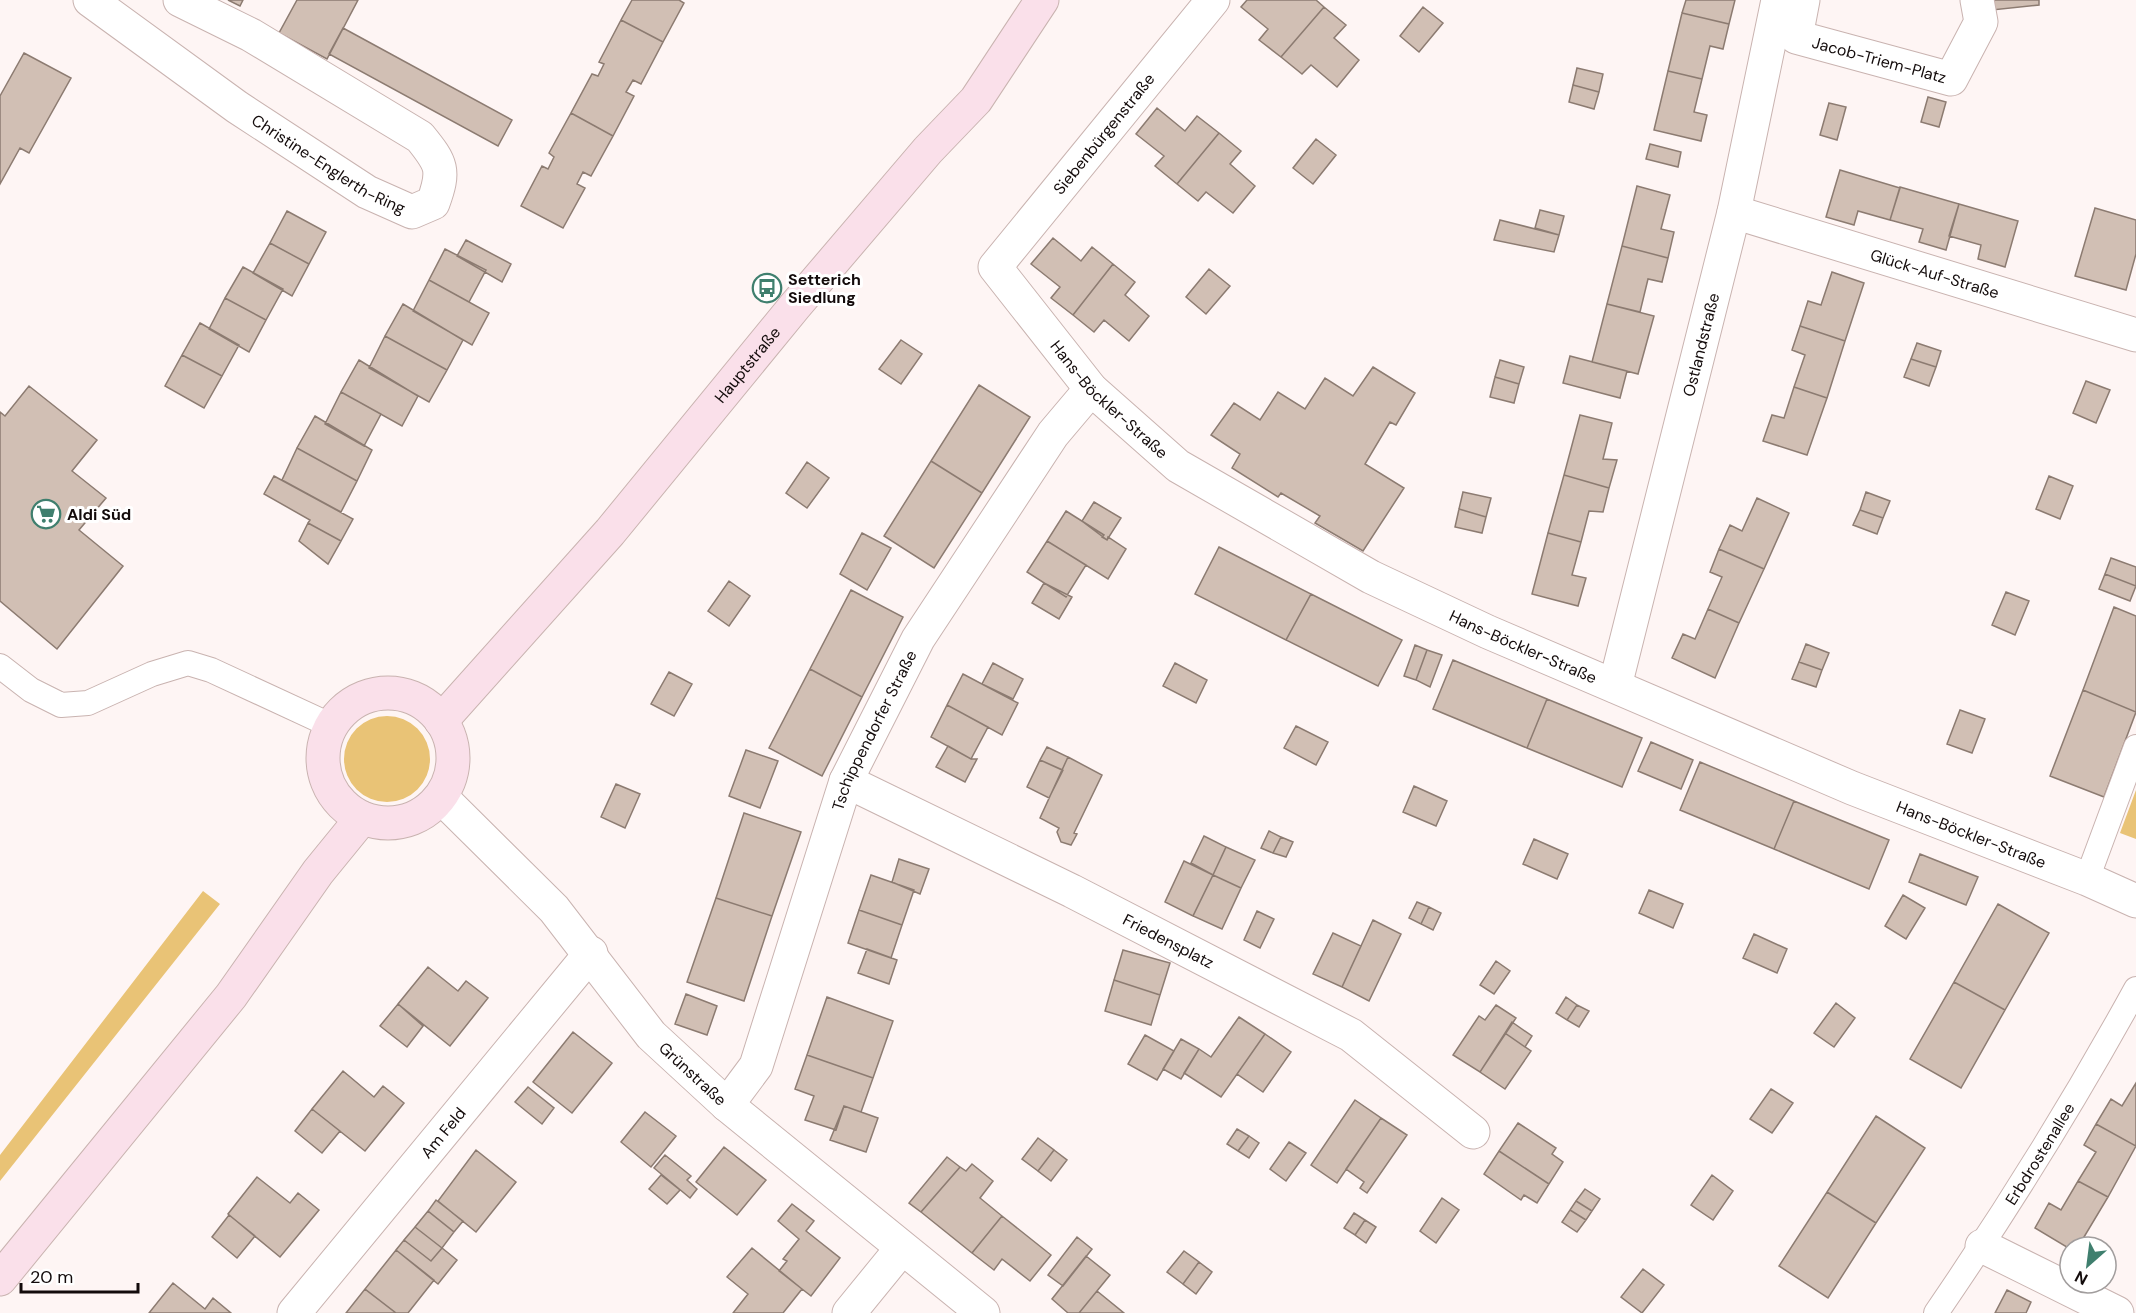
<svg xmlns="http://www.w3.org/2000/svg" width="2136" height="1313" font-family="'DM Sans',sans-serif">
	<rect width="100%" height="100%" fill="#fef5f4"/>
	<path fill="#e9c376" d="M344 759a43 43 0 1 1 86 0a43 43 0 1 1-86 0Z
		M2136 790V839L2120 833Z
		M203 891 220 904 0 1181V1155Z"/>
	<path fill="#d1bfb4" stroke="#8c7b71" stroke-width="1.5" d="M228 0H243L240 6Z
		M297 0H358L327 59 279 33Z
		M632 0H679L684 3 663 42 621 20Z
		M1247 0H1316L1324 7 1281 57 1259 40 1268 29 1241 7Z
		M1686 0H1735L1729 24 1682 13Z
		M1991 0H2039V5L1992 10Z
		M1324 7 1346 25 1334 38 1359 60 1337 87 1311 65 1302 74 1281 57Z
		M1423 7 1443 23 1419 52 1400 36Z
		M1682 13 1729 24 1723 49 1710 46 1702 79 1668 71Z
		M621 20 663 42 641 84 633 80 626 92 634 96 613 136 571 113 592 74 598 76 604 64 599 62Z
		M343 28 512 120 498 146 329 54Z
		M24 53 71 78 29 153 20 148 0 184V96Z
		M1577 68 1603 74 1599 92 1573 85Z
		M1668 71 1702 79 1694 112 1707 115 1701 141 1654 130Z
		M1573 85 1599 92 1594 109 1569 102Z
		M1928 97 1946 102 1939 127 1921 122Z
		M1829 103 1846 107 1837 140 1820 135Z
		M1157 108 1185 131 1197 116 1219 133 1177 184 1155 166 1164 156 1136 134Z
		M571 113 613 136 591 176 583 172 577 184 585 188 563 228 521 206 542 166 548 169 554 157 549 153Z
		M1219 133 1241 151 1230 164 1255 186 1233 213 1206 192 1198 201 1177 184Z
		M1316 139 1336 155 1313 184 1293 168Z
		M1650 144 1681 152 1678 167 1646 159Z
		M1840 170 1900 188 1890 220 1858 211 1854 225 1826 217Z
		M1637 186 1670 195 1661 229 1674 232 1668 258 1622 246Z
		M1900 187 1959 204 1946 250 1919 242 1923 229 1890 220Z
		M1959 204 2018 221 2005 267 1978 259 1981 245 1949 236Z
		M2095 208 2136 220V254L2126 290 2075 276Z
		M1540 210 1564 216 1559 235 1535 228Z
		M287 211 326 232 309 264 270 243Z
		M1500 220 1559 235 1554 252 1494 240Z
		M1053 238 1081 261 1092 247 1113 264 1073 315 1051 298 1060 287 1031 264Z
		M466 240 511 264 502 282 457 256Z
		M270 243 309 264 292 296 253 273Z
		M1622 246 1668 258 1662 282 1648 279 1640 312 1607 304Z
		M445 249 486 270 469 302 429 280Z
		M1113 264 1135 282 1125 295 1149 316 1129 341 1104 320 1094 332 1073 315Z
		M243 267 283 289 266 320 225 298Z
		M1209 269 1230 286 1206 314 1186 297Z
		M1832 272 1864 283 1845 341 1800 326 1808 301 1821 305Z
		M429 280 489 313 472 345 413 311Z
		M225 298 266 320 249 352 209 329Z
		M403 304 463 340 447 370 385 336Z
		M1607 304 1654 316 1638 374 1592 362Z
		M200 323 239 345 222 376 182 355Z
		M1800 326 1845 341 1827 398 1794 387 1805 355 1792 350Z
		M385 336 447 370 429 402 369 368Z
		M901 340 922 354 901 384 879 369Z
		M1917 343 1941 351 1936 367 1911 359Z
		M182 355 222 376 204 408 165 386Z
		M1570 356 1627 371 1620 398 1563 383Z
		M1911 359 1936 367 1929 386 1904 377Z
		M359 360 418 396 402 426 341 392Z
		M1500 360 1524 367 1519 384 1495 377Z
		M1373 367 1415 393 1396 425 1390 422 1365 464 1404 488 1363 551 1315 523 1320 516 1281 493 1278 497 1232 468 1240 454 1211 435 1234 403 1260 420 1278 392 1305 409 1325 378 1353 396Z
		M1495 377 1519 384 1514 403 1490 397Z
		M2086 381 2110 390 2096 423 2073 413Z
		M979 385 1030 417 982 493 931 461Z
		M29 386 97 440 72 471 106 498 79 530 123 566 57 649 0 601V412L5 416Z
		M1794 387 1827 398 1807 455 1763 441 1772 415 1784 418Z
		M341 392 381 414 364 446 325 424Z
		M1580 415 1612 423 1603 459 1617 460 1609 488 1564 475Z
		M315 416 372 450 357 481 297 448Z
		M297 448 357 481 341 512 282 480Z
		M931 461 982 493 934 568 884 536Z
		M807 462 829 478 807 508 786 493Z
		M1564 475 1609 488 1603 512 1589 511 1581 542 1548 533Z
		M274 476 353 519 341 541 308 523 310 520 264 494Z
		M2049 476 2073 486 2060 519 2036 509Z
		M1463 492 1491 498 1486 517 1459 509Z
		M1866 492 1890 501 1883 518 1860 510Z
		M1757 498 1789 513 1764 569 1719 549 1730 525 1742 531Z
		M1094 502 1121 518 1107 540 1082 521Z
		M1459 509 1486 517 1482 533 1455 527Z
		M1860 510 1883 518 1877 534 1853 525Z
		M1066 511 1104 535 1102 537 1107 540 1108 537 1126 549 1108 579 1047 541Z
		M308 523 341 541 328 564 299 541Z
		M862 533 891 548 867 590 840 574Z
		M1548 533 1581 542 1572 575 1586 578 1578 606 1532 594Z
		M1047 541 1086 565 1066 597 1027 572Z
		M1219 547 1311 594 1286 640 1195 594Z
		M1719 549 1764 569 1739 623 1708 609 1722 577 1710 572Z
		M2111 558 2136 567V586L2105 574Z
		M2105 574 2136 586 2130 601 2099 589Z
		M729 581 750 596 729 626 708 611Z
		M1044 583 1072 597 1059 619 1032 603Z
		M851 590 903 617 862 697 810 669Z
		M2006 592 2029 601 2015 635 1992 625Z
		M1311 594 1402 640 1378 686 1286 640Z
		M2114 607 2136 616V712L2083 690Z
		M1708 609 1739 623 1715 678 1672 658 1683 634 1695 639Z
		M1806 644 1829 653 1822 670 1799 662Z
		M1415 645 1427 650 1416 680 1404 676Z
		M1427 650 1442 655 1430 687 1416 680Z
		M1453 660 1547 699 1527 748 1433 709Z
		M1799 662 1822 670 1816 687 1792 679Z
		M993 663 1023 679 1013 699 982 684Z
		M1175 663 1207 680 1196 703 1163 686Z
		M810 669 862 697 822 776 769 748Z
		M669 672 692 684 674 716 651 704Z
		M963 674 1018 703 1002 735 947 705Z
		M2083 690 2136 712 2104 797 2050 776Z
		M1547 699 1642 738 1622 787 1527 748Z
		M947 705 988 727 971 759 931 737Z
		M1960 710 1985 719 1972 753 1947 744Z
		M1296 726 1328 742 1316 765 1284 748Z
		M1651 742 1693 760 1681 789 1638 771Z
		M948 746 971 759H977L965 782 936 767Z
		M1047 747 1068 757 1062 770 1040 760Z
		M746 750 778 761 760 808 729 796Z
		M1068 757 1102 775 1074 833 1077 834 1071 845 1061 842 1057 832 1059 828 1040 818Z
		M1040 760 1063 770 1049 798 1027 787Z
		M1700 762 1794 801 1774 849 1680 810Z
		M616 784 640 794 625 828 601 817Z
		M1414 786 1447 801 1436 826 1403 812Z
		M1794 801 1889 840 1869 889 1774 849Z
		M744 813 801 832 772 916 716 898Z
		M1269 831 1281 837 1273 853 1261 848Z
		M1204 836 1226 847 1213 875 1191 863Z
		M1281 837 1293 842 1286 857 1273 853Z
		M1534 839 1568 854 1557 879 1523 864Z
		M1226 847 1255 860 1241 888 1213 875Z
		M1920 854 1978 877 1966 905 1909 882Z
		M899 859 929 869 920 894 892 882Z
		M1184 861 1213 875 1193 916 1165 902Z
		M871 875 914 890 902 925 859 910Z
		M1213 875 1241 888 1222 929 1193 916Z
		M1649 890 1683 904 1673 928 1639 913Z
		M1903 895 1925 908 1906 939 1885 926Z
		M716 898 772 916 744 1001 687 982Z
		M1417 902 1429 907 1421 924 1409 918Z
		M1998 904 2049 933 2005 1010 1954 982Z
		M1429 907 1441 913 1433 930 1421 924Z
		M859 910 902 925 891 958 848 943Z
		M1257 911 1274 919 1260 948 1244 940Z
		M1373 920 1401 934 1369 1001 1342 987Z
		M1333 933 1361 946 1342 987 1313 974Z
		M1754 934 1787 949 1777 973 1743 958Z
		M867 949 897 960 889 984 858 973Z
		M1123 950 1170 963 1160 995 1114 980Z
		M1496 961 1510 971 1494 994 1480 985Z
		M428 967 458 991 466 981 488 998 450 1046 398 1004Z
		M1114 980 1160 995 1151 1025 1105 1011Z
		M1954 982 2005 1010 1961 1088 1910 1059Z
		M686 994 717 1006 707 1035 675 1024Z
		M827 997 893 1021 873 1078 807 1055Z
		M1566 997 1577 1005 1567 1020 1556 1013Z
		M1836 1003 1855 1018 1834 1047 1814 1033Z
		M398 1004 423 1026 407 1047 380 1026Z
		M1496 1005 1516 1018 1480 1072 1453 1055 1479 1016 1485 1020Z
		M1577 1005 1589 1011 1579 1027 1567 1020Z
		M1239 1017 1265 1034 1221 1097 1184 1073 1199 1049 1211 1057Z
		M1512 1022 1532 1036 1525 1047 1505 1033Z
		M573 1032 612 1063 572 1113 533 1082Z
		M1505 1033 1531 1051 1505 1089 1480 1072Z
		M1265 1034 1291 1052 1263 1092 1237 1074Z
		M1145 1035 1174 1051 1157 1080 1128 1064Z
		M1181 1039 1199 1049 1181 1079 1163 1069Z
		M807 1055 873 1078 861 1112 844 1106 836 1130 805 1120 814 1096 795 1089Z
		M343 1071 374 1097 383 1086 404 1103 365 1151 312 1109Z
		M2136 1083V1146L2096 1124 2111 1099 2122 1106Z
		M528 1087 554 1108 542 1124 515 1102Z
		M1771 1089 1793 1103 1772 1133 1750 1119Z
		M1355 1100 1381 1118 1337 1183 1311 1165Z
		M844 1106 878 1118 866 1152 830 1140Z
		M312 1109 340 1131 322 1153 295 1131Z
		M645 1112 676 1136 651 1167 621 1142Z
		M1876 1116 1925 1148 1876 1223 1827 1192Z
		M1381 1118 1407 1135 1367 1193 1360 1188 1364 1182 1346 1169Z
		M1518 1123 1556 1148 1552 1154 1563 1162 1549 1184 1499 1151Z
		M2096 1124 2136 1146 2108 1197 2078 1181 2096 1152 2084 1145Z
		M1237 1129 1249 1136 1238 1151 1227 1144Z
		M1249 1136 1259 1143 1249 1158 1238 1151Z
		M1038 1138 1054 1150 1038 1171 1022 1159Z
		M1289 1142 1306 1153 1286 1181 1270 1169Z
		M724 1147 766 1180 737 1215 696 1182Z
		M476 1150 516 1182 476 1232 438 1201Z
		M1054 1150 1067 1160 1051 1181 1038 1171Z
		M1499 1151 1549 1184 1537 1203 1524 1195 1521 1200 1484 1174Z
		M665 1155 691 1176 687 1180 697 1189 690 1198 654 1168Z
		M947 1157 960 1167 921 1212 909 1203Z
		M972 1164 993 1181 980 1198 1002 1216 972 1253 921 1212 960 1167 966 1171Z
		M661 1175 680 1190 667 1204 649 1189Z
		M1712 1175 1733 1191 1713 1220 1691 1205Z
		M257 1177 290 1203 298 1193 319 1210 280 1257 228 1214Z
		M2078 1181 2108 1197 2078 1247 2070 1249 2035 1228 2049 1203 2061 1210Z
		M1585 1189 1600 1199 1592 1211 1576 1201Z
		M1827 1192 1876 1223 1828 1298 1779 1266Z
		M1442 1198 1459 1210 1436 1243 1420 1231Z
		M436 1200 463 1221 454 1232 428 1211Z
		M1576 1201 1592 1211 1586 1220 1570 1210Z
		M792 1204 814 1221 806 1231 840 1258 811 1296 779 1271 787 1261 783 1259 799 1239 778 1221Z
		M1570 1210 1586 1220 1577 1232 1562 1222Z
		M428 1211 454 1232 442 1248 415 1227Z
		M1354 1213 1365 1220 1355 1235 1344 1228Z
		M229 1215 255 1236 237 1258 212 1237Z
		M1002 1216 1051 1255 1030 1281 1002 1259 994 1270 972 1253Z
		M1365 1220 1376 1227 1366 1243 1355 1235Z
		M415 1227 442 1248 431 1261 404 1240Z
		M1077 1237 1092 1249 1063 1286 1048 1275Z
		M404 1240 431 1261 442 1248 457 1260 438 1284 396 1250Z
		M752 1248 802 1289 783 1313H733L748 1294 727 1277Z
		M396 1250 434 1280 408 1313H396L365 1289Z
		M1184 1251 1199 1262 1183 1284 1167 1272Z
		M1086 1256 1110 1275 1079 1313H1068L1052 1299Z
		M1199 1262 1212 1272 1196 1294 1183 1284Z
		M1643 1269 1664 1285 1642 1313 1621 1297Z
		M173 1283 205 1309 213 1298 231 1313H149Z
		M365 1289 396 1313H346Z
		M2007 1290 2031 1302 2026 1313H1995Z
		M1097 1291 1124 1313H1079Z"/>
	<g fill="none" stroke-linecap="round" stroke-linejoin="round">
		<g stroke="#c9b3b0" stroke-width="26">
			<g id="lane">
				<path d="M0 666 31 690 61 705 88 703 152 674 188 663 211 670 332 726"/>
				<path d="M2087 879 2136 747"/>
				<path id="s1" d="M1936 1313C2008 1208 2075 1100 2136 989"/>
			</g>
		</g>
		<g stroke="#c9b3b0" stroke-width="35">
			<g id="street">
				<path id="s2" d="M90 0 237 107 367 192 412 212 433 203C445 170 442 164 420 137L251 35 180 0"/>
				<path id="s3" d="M1213 0 995 267 1091 389 1178 466 1371 577 1488 632 1852 788 2087 879 2136 901"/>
				<path id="s4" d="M1803 0 1796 37 1951 79 1981 22 1977 0"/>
				<path id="s5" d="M1734 212 2136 335"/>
				<path id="s6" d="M1615 686 1734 212 1778 0"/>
				<path id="s7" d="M846 781 1072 891 1351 1035 1473 1132"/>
				<path id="s8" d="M441 797 554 909 651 1035 727 1105 983 1313"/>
				<path id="s9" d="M727 1105 756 1066 846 781 918 639 1053 434 1091 389"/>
				<path d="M1982 1246 2117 1313"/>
				<path id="s10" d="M294 1313 591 953"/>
				<path d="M849 1313 902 1248"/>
			</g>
		</g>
		<g stroke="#c9b3b0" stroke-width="35">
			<g id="secondary">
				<circle cx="388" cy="758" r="65"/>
				<path id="s11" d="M441 721 610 532 795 306 928 150 976 100 1042 0"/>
				<path d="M0 1279 231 996 318 872 362 818"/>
			</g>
		</g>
		<use href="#lane" stroke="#fff" stroke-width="24"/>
		<use href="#street" stroke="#fff" stroke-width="33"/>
		<use href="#secondary" stroke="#fae0ea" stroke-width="33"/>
	</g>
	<defs>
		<g id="bus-ring" transform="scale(1.5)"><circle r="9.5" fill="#fff" stroke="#3f7f6e" stroke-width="1.5"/><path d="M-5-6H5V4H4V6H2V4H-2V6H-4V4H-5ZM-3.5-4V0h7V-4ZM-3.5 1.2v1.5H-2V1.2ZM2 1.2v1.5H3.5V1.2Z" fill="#3f7f6e"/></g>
		<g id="supermarket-ring" transform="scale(1.5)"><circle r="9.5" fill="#fff" stroke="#3f7f6e" stroke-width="1.5"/><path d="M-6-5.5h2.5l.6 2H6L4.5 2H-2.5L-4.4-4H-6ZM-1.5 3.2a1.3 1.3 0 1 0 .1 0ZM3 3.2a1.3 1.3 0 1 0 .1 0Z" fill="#3f7f6e"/></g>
	</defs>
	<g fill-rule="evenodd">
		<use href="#bus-ring" x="767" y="288"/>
		<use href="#supermarket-ring" x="46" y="514"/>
	</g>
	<g text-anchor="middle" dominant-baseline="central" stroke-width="6" stroke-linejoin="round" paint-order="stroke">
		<g font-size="16" fill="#130b0b" stroke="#fff">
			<text stroke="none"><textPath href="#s4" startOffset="124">Jacob-Triem-Platz</textPath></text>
			<text transform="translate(1104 134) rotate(-51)">Siebenbürgenstraße</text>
			<text stroke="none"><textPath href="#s2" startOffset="290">Christine-Englerth-Ring</textPath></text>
			<text stroke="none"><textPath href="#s5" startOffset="210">Glück-Auf-Straße</textPath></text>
			<text stroke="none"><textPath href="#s6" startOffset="352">Ostlandstraße</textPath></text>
			<text stroke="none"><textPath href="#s11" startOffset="470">Hauptstraße</textPath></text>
			<text stroke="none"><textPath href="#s3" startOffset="520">Hans-Böckler-Straße</textPath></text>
			<text stroke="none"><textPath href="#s3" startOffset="1006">Hans-Böckler-Straße</textPath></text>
			<text stroke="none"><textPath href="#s9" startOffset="405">Tschippendorfer Straße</textPath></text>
			<text stroke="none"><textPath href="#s3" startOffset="1492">Hans-Böckler-Straße</textPath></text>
			<text stroke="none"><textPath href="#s7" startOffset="360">Friedensplatz</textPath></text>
			<text stroke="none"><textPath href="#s8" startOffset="375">Grünstraße</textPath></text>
			<text stroke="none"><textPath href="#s10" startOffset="234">Am Feld</textPath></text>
			<text stroke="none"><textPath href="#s1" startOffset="190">Erbdrostenallee</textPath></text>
		</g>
		<g font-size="16" font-weight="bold" fill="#130b0b" stroke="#fff" text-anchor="start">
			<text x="788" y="279">Setterich<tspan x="788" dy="18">Siedlung</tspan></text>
			<text x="67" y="514">Aldi Süd</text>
		</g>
	</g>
	<g transform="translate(2088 1265) rotate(208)"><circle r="28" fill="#ffffff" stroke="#a19d9d" stroke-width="1.5"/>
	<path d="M0-4.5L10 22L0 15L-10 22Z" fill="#3f7f6e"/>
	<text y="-9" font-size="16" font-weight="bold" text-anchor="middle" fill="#130b0b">N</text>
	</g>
	<path d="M21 1283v9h117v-9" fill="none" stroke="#130b0b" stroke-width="3"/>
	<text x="30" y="1283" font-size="18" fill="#130b0b" stroke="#ffffff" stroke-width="4.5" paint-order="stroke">20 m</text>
</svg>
